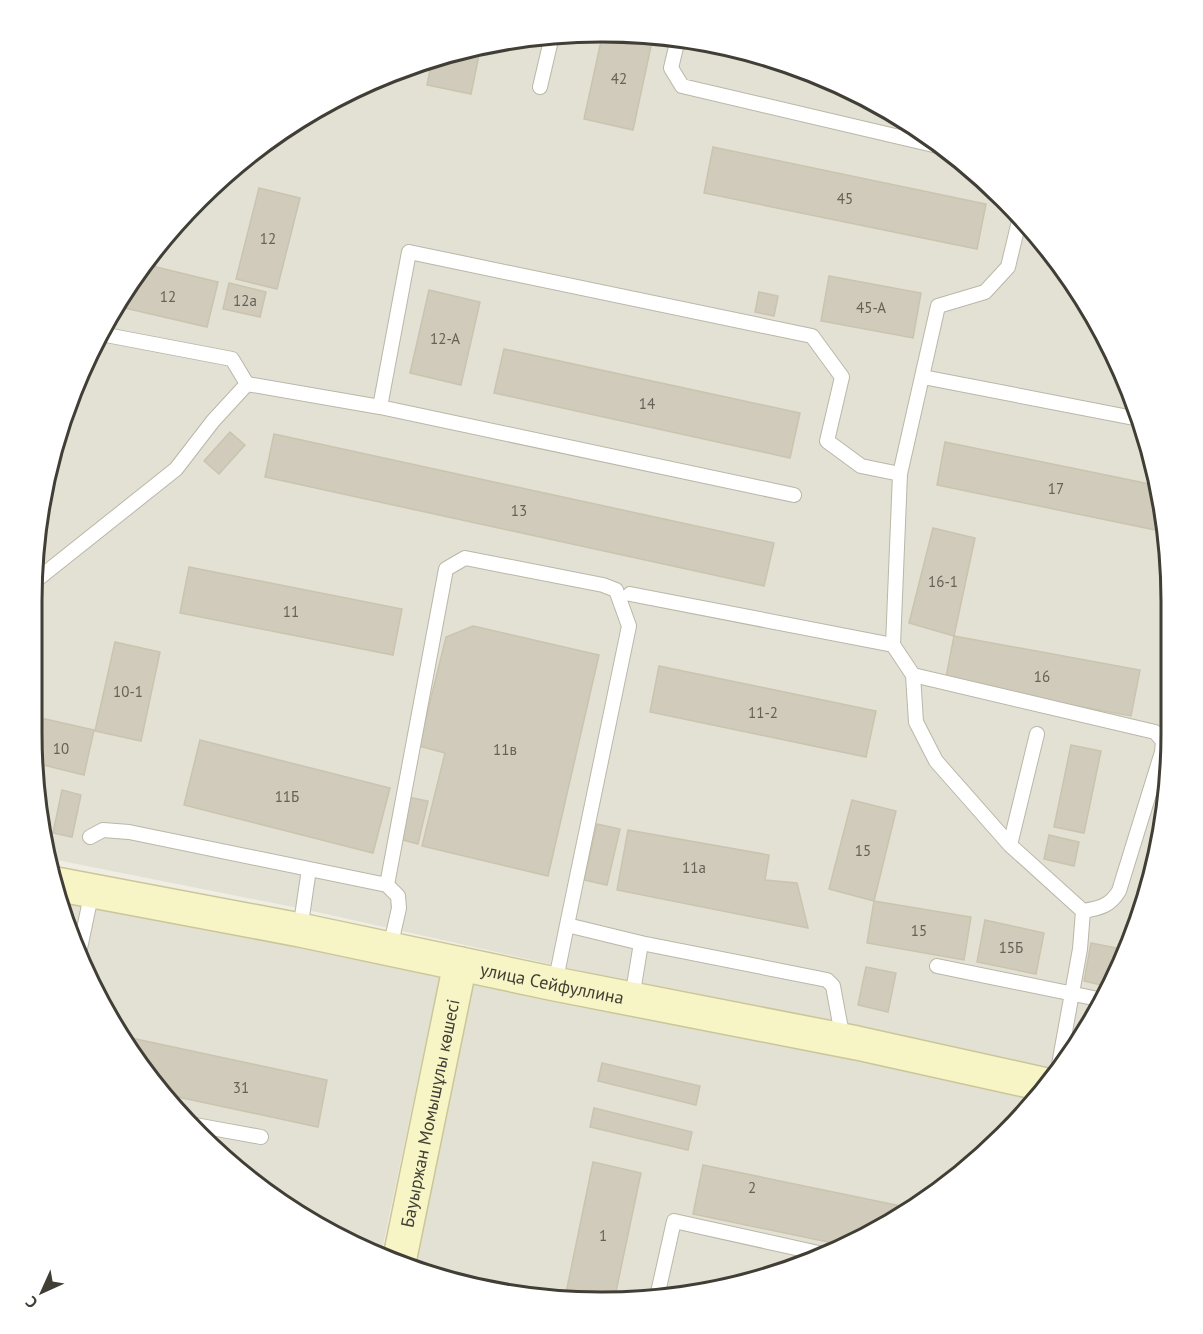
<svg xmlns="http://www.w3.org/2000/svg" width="1203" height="1334" font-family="'PT Sans',sans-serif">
	<rect width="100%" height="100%" fill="#f0eee4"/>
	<path fill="#e3e1d3" d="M601 32 712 42 819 75 918 127 1004 198 1075 285 1128 383 1160 490 1171 601 1167 807 1141 915 1095 1017 1053 1076 303 909 47 858 43 844 32 732 43 490 75 383 127 285 198 199 285 128 383 75 490 43Z
		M60 896 441 969 381 1255 350 1244 254 1184 150 1080 90 984Z
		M470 974 1041 1093 1030 1108 948 1185 853 1244 713 1291 601 1302 454 1283 410 1267Z"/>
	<path fill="#d0cbbb" stroke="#cac4af" stroke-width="1.5" d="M603 32 653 37 633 130 584 119Z
		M481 45 471 94 427 85 432 60Z
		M713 147 986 204 977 249 704 193Z
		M259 188 300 198 277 289 236 279Z
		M144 264 218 282 207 327 116 306 127 285Z
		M829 276 921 293 913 338 821 321Z
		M229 283 266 292 260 317 223 309Z
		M429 290 480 302 461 385 410 373Z
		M759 292 778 296 774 316 755 312Z
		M504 349 800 413 790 458 494 393Z
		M230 432 245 445 219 474 204 461Z
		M274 434 774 543 764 586 265 477Z
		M945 442 1159 486 1165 532 937 485Z
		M933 528 975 538 954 636 909 623Z
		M189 567 402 609 393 655 180 613Z
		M473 626 599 655 548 876 422 846 445 753 419 746 446 637Z
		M954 636 1140 670 1131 716 945 682Z
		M115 642 160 652 141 741 95 731Z
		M659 666 876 711 866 757 650 712Z
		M32 716 94 730 84 775 35 763 32 732Z
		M200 740 390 788 373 853 184 805Z
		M1071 745 1101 751 1084 833 1054 827Z
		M62 790 81 795 72 837 53 833Z
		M408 797 428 801 418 844 399 839Z
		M852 800 896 811 874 901 829 889Z
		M597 824 620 829 607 885 584 880Z
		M628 830 769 855 765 880 797 883 808 928 617 890Z
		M1049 835 1079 842 1074 866 1044 859Z
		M874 901 971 917 964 960 867 943Z
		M985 920 1044 933 1036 974 977 962Z
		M1091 943 1122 949 1118 968 1109 987 1084 981Z
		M866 967 896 973 888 1012 858 1005Z
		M122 1036 327 1080 318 1127 164 1094 150 1080Z
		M602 1063 700 1086 696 1105 598 1081Z
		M594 1108 692 1132 688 1150 590 1127Z
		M593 1162 641 1173 614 1301 601 1302 565 1298Z
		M703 1165 911 1208 847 1246 693 1214Z"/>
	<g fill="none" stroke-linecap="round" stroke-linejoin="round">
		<g stroke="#bab7a8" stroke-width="16">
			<path id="lane" d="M678 39 671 68 682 86 942 147
				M540 87 552 36
				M1020 217 1008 267 985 292 938 306 900 474 893 645 913 675 1155 732 1163 741 1162 752 1119 891C1110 906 1100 908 1083 911L1080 949 1058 1070
				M101 334 232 359 247 384
				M923 377 1139 419
				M380 407 409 252 812 336 842 377 827 441 861 466 900 474
				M39 578 176 469 213 421 247 384 380 407 794 495
				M630 594 893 645
				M913 675 916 722 936 761 1010 845 1083 911
				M90 837 103 830 129 832 387 885 398 896 399 908 390 948
				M1010 845 1037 734
				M387 885 446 569 465 558 603 585 616 590 629 626 567 925 641 943 827 980 833 986 843 1040
				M300 930 309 869
				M79 953 92 891
				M937 966 1103 1000
				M555 984 567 925
				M632 998 641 943
				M195 1125 261 1137
				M657 1297 674 1221 823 1254"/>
		</g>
		<g stroke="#cac698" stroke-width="36">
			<g id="secondary">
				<path id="s1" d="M56 884 300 930 555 984 857 1043 1047 1085"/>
				<path id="s2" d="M399 1262 460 964"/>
			</g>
		</g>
		<use href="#lane" stroke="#fff" stroke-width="14"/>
		<use href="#secondary" stroke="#f7f4c6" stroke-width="33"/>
	</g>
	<g text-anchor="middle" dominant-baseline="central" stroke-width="4.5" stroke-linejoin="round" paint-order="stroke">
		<g font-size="15" fill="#656156">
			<text x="619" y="78">42</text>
			<text x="845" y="198">45</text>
			<text x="268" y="238">12</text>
			<text x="168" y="296">12</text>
			<text x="245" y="300">12а</text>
			<text x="871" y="307">45-А</text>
			<text x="445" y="338">12-А</text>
			<text x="647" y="403">14</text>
			<text x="1056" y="488">17</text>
			<text x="519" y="510">13</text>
			<text x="943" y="581">16-1</text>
			<text x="291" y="611">11</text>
			<text x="1042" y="676">16</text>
			<text x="128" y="691">10-1</text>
			<text x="763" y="712">11-2</text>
			<text x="61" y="748">10</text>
			<text x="505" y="749">11в</text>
			<text x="287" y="796">11Б</text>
			<text x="863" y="850">15</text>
			<text x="694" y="867">11а</text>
			<text x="919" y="930">15</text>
			<text x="1011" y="947">15Б</text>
			<text x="241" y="1087">31</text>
			<text x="752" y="1187">2</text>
			<text x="603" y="1235">1</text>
		</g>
		<g font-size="18" fill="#413e35" stroke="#fff">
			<text stroke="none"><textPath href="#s1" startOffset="506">улица Сейфуллина</textPath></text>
			<text stroke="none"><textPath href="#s2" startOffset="152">Бауыржан Момышұлы көшесі</textPath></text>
		</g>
	</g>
	<path d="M0 0H1203V1334H0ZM601 42H602A559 559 0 0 1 1161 601V733A559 559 0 0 1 602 1292H601A559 559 0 0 1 42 733V601A559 559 0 0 1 601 42Z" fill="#fff" fill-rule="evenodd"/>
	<path fill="none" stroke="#413e35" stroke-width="3" d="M601 42H602A559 559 0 0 1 1161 601V733A559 559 0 0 1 602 1292H601A559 559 0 0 1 42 733V601A559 559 0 0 1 601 42Z"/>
	<g transform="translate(42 1292) rotate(225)" stroke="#ffffff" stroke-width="4.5" paint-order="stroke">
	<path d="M0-4.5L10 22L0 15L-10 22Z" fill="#413e35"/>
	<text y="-9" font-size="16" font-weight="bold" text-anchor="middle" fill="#413e35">С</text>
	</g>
</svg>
